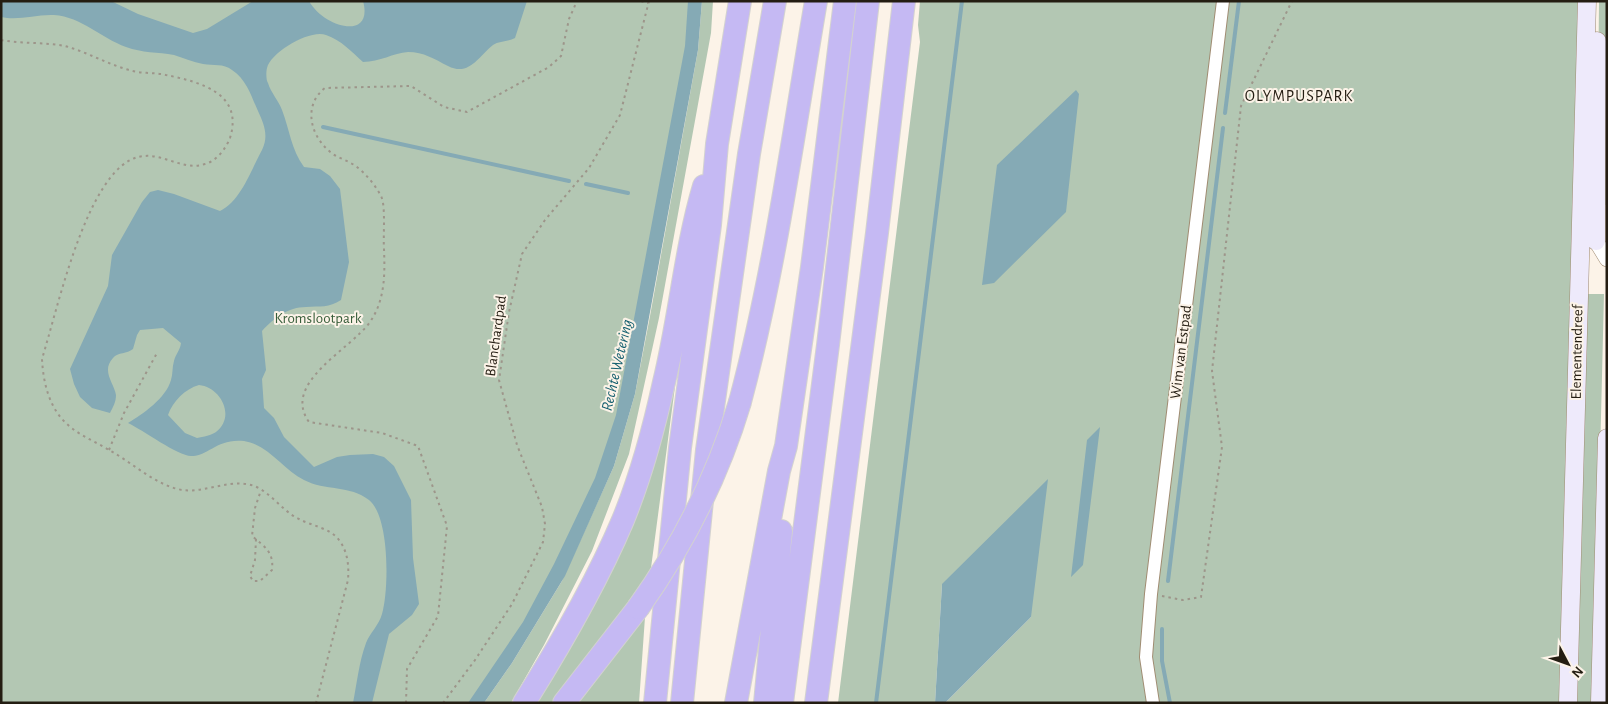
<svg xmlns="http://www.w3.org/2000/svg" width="1608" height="704" font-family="'Alegreya Sans',sans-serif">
	<rect width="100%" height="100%" fill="#fcf3e8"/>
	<path fill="#b3c7b3" d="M1 1H694L617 441 572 552 478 703H1Z
		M702 1H713L711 33 659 318 629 454 592 551 544 645 511 703H484L512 663 562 581 614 466 635 394 650 316 698 50Z
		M920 1H1580L1562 703H945L1031 617 942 584 935 703H838L920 42 918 25Z
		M1599 1H1607V205H1597Z
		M1584 294H1604L1594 703H1574Z
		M676 379 651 568 625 612 556 703H534L596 602 636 512Z
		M645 617 639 703H575Z"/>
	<path fill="#85aab5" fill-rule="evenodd" d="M1 1H111L138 14 193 33 207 29 253 1H309C324 28 374 41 363 1H527L515 38C508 42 499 41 493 45 479 56 469 77 448 66 434 59 424 52 408 52 393 53 380 62 363 62 352 52 341 40 326 35 310 29 271 52 267 68 266 72 266 80 268 83 271 93 279 101 282 110 290 131 291 149 304 167L320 169 330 176 340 189 349 262 341 300C329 308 320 306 306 307 288 307 274 318 262 331L266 370 262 379 264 408 274 418 284 437 314 467 337 457 350 455 373 454 384 457 394 466 411 500 413 558 419 604 412 615 389 634 372 703H353C357 683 359 662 366 643 370 633 379 625 382 614 389 590 390 517 369 500 350 485 325 491 304 480 283 470 269 445 244 441 217 438 209 456 191 456 178 456 143 430 128 423 143 414 166 398 171 380 173 374 172 367 174 361 176 353 180 351 181 343L163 328 140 330 137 335 133 349C127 354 118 352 113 358 101 371 114 383 116 395 116 402 113 407 110 413L92 408 80 397 74 384 70 369 108 286 112 255 142 202 150 192 158 190 174 194 220 211C241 201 251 170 262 150 269 136 264 124 258 111 251 96 247 80 232 70 223 63 214 66 203 64 193 62 184 58 174 55 158 52 142 53 126 47 101 38 82 17 54 15 36 14 19 21 1 17ZM199 385C221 387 236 417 216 432 212 435 203 437 197 438L185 433 168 415C173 401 185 389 199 385Z
		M688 1H702L698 50 635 394 614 466 565 576 512 663 484 703H468L523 622 554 564 595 478 616 415 685 46Z
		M1076 90 1079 94 1066 212 994 283 982 285 997 165Z
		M1100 427 1083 565 1071 577 1087 440Z
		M1048 479 1031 617 945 703H935L942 584Z"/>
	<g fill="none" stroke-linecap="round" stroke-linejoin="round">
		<path stroke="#85aab5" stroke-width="4" d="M1225 113 1239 1
			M323 127 569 181
			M586 184 628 193
			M1168 581 1223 128
			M1162 629V661L1170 703
			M876 703 962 1"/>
		<g stroke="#a08c72" stroke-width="14">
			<path id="minor" d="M1153 703 1146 657 1151 594 1223 1"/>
		</g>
		<g stroke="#a08c72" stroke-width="16">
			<path id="tertiary" d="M1596 241 1607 259"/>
		</g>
		<g stroke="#a08c72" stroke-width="19">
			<path id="secondary" d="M1596 241 1597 41
				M1568 703 1587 1
				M1600 703 1607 438"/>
		</g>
		<g stroke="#d3d2d0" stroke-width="24">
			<path id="motorway" d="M740 402C775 271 793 135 816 1
				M524 703C561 644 596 584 623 520 641 476 654 428 664 382 680 317 685 250 704 186
				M564 703 638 608
				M655 703 680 448 710 225 717 144 740 1
				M682 703 707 450 749 154 775 1
				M736 703 779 471 786 446 812 267 845 1
				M765 703 781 531
				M782 703 828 345 868 1
				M816 703 877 233 904 1"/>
		</g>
		<path stroke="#9d958a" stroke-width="2" stroke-dasharray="2.5 4" stroke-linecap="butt" d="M641 1 648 3
			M1 40C22 44 45 42 65 46 87 52 107 64 129 70 141 74 154 72 166 75 200 82 244 93 230 138 226 148 217 161 205 164 175 174 150 136 116 171 79 211 58 306 42 359 43 380 48 403 62 419 75 434 93 440 109 450 133 463 155 485 182 490 203 493 225 481 246 484 267 486 281 511 299 519 312 526 330 528 339 540 348 552 349 566 348 580L316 703
			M109 450 124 413 157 353
			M256 539 255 560 250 576 253 581H260L272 570C274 552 265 547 252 536L255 508 261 490
			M1162 596 1183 600 1201 597 1222 447 1212 371 1241 106 1292 1
			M406 703 407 669 438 616 447 526 418 446 382 433 309 422C281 383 350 350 370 322 385 300 385 275 384 249 383 237 386 205 381 196 375 185 367 175 357 167 348 160 336 158 328 150 309 133 304 104 325 88L411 86 444 107 467 112 549 67 561 56 569 19 577 1
			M443 703 475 660 512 604 543 542 545 524 542 507 517 445 499 380 509 312 522 254 545 220 589 168 620 115 649 1"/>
		<use href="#minor" stroke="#fff" stroke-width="12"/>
		<use href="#tertiary" stroke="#fff" stroke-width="15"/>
		<use href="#secondary" stroke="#eeeafb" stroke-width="18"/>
		<use href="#motorway" stroke="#c5b9f3" stroke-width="22"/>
		<g stroke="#d3d2d0" stroke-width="24" stroke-linecap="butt">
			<path id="motorway-bridge" d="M638 608C683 545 718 476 740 402"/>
		</g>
		<use href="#motorway-bridge" stroke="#c5b9f3" stroke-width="22"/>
	</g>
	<g text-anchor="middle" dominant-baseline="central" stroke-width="4" stroke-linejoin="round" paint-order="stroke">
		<g font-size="15" fill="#365c38" stroke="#fcf3e8">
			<text x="318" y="318">Kromslootpark</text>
		</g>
		<g font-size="15" fill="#241d12" stroke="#fcf3e8">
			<text transform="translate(496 336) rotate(-82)">Blanchardpad</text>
			<text transform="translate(1181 352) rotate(-83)">Wim van Estpad</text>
			<text transform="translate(1577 352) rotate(-89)">Elementendreef</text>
		</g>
		<g font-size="16" letter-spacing="1" fill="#241d12" stroke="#fcf3e8">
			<text x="1299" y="96">OLYMPUSPARK</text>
		</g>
		<g font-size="16" font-style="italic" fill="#145f6f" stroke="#fcf3e8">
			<text transform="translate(617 365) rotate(-77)">Rechte Wetering</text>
		</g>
	</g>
	<rect width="1608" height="704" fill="none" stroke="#241d12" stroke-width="5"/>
	<g transform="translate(1568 664) rotate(131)" stroke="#fcf3e8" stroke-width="4" paint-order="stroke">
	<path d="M0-4L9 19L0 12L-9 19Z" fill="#241d12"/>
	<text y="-8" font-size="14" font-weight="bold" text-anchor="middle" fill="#241d12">N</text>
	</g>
</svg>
